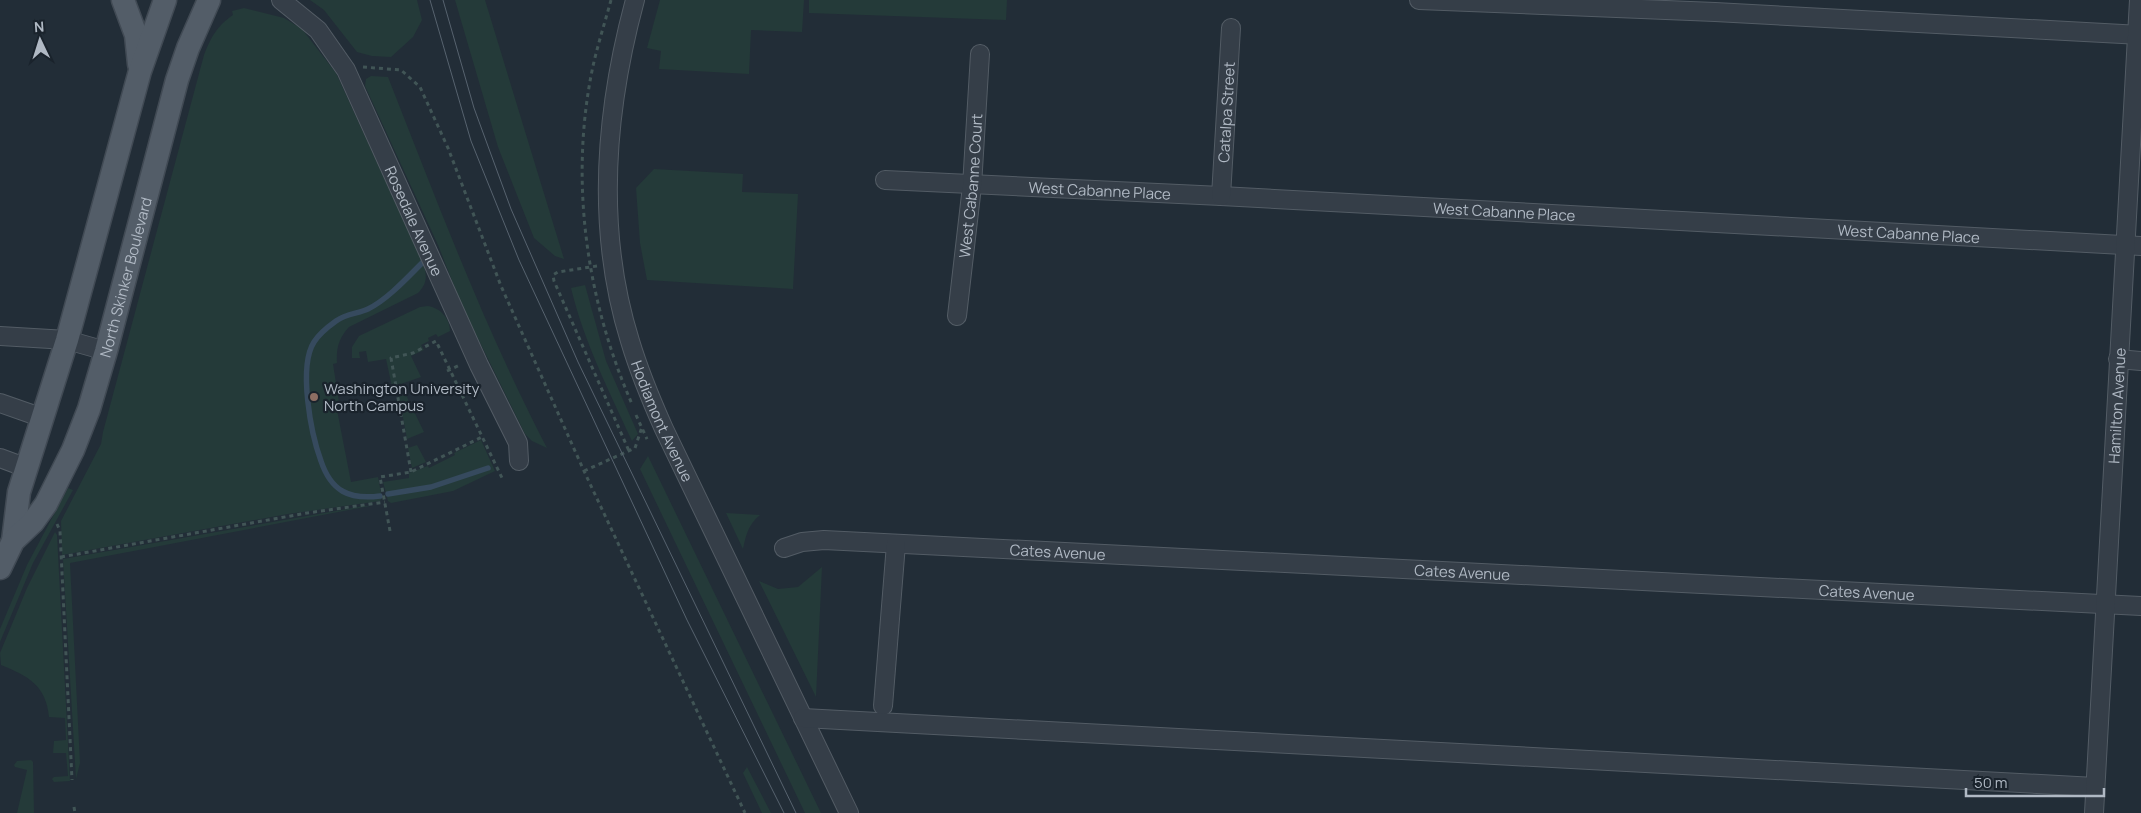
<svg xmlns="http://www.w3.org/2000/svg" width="2141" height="813" font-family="Manrope,sans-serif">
	<rect width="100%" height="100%" fill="#222d37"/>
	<path fill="#243a39" d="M310 0H417L422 20 413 37 391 57 372 56 357 52 324 10Z
		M455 0H485L564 259 555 256 534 238 498 147Z
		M660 0H804L802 32 751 30 749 74 659 69 661 51 647 48Z
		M809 0H1007L1006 20 809 13Z
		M244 8 284 18 302 29 336 73 424 265C427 277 427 284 418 293L349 327C339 338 336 348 337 363L333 364 339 402 332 404 333 411 337 410 351 482 378 477 382 498 380 501 288 514 62 555 61 521 101 444 103 432 204 55C211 37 217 26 233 15L232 11Z
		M371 76 388 77C438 204 484 327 547 448L532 441 525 434 462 306 438 245 365 86 366 79Z
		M654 169 743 174 742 192 798 194 793 289 647 280 640 243 636 188Z
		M585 285 606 361 638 434 632 441C609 391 584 342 571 288Z
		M428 306C440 308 450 318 450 331L438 337 436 334 428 338 429 341 421 345 424 350 411 356 421 377 392 387 386 359 368 362 366 351 359 352 360 358H352V347L359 336 420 307Z
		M406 395 424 432 407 439 399 396Z
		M481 440 495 471 453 491 391 503 388 501 383 482 409 478V473L428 466 429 468 455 455 454 453Z
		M417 445 426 462 412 468 408 448Z
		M648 456 821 813H805L640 469Z
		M68 488 73 490 33 563 0 642V629L27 565Z
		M364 506H370L70 563 80 763 76 779 63 559Z
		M726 513 760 515C748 525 746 535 743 549Z
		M55 532 57 535 70 781 54 782 52 779 54 777 68 776 66 753H53L54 741 66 740 65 718 49 717C46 685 28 676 1 665L0 653 27 588Z
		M822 567 816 697 759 581 778 589 798 587Z
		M31 760 33 762 34 813H17L27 770 15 767 14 765 17 761Z
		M747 767 771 813H762L743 773Z"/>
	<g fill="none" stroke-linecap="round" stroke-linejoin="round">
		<path stroke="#364a5e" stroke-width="5.5" d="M388 494 431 487 488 468
			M380 496C349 500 331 491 321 461 311 434 298 367 314 342 319 334 329 326 336 321 347 313 357 314 368 309 387 300 408 277 423 262"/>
		<g stroke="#535c65" stroke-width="20">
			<g id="minor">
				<path id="s1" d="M281 0 318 30 346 70 479 365 518 443 519 461"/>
				<path id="s2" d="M635 0C605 111 595 229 630 341 639 371 651 400 664 429L849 813"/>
				<path d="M1419 0 1715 12 2141 35"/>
				<path id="s3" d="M885 180 1221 196 2141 246"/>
				<path id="s4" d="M1221 196 1231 28"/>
				<path id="s5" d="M957 316 972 186 980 54"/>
				<path d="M0 336 67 340 106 351"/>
				<path d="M2118 359 2141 361"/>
				<path d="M0 403 43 418"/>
				<path d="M0 458 27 468"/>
				<path id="s6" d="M784 548 802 542 824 540 2141 606"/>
				<path d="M883 706 896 544"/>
				<path d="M803 718 2095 787"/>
				<path id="s7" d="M2094 813 2139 0"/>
			</g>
		</g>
		<g stroke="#414a54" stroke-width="25">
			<g id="major">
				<path d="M123 0 136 35 139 64"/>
				<path d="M13 541 19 492 67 340 140 71 165 0"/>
				<path id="s8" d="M0 568 13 541 33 522 46 504 73 450 89 409 106 351 177 80 188 48 209 0"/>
			</g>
		</g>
		<path stroke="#415556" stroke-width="3" stroke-dasharray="4 4" stroke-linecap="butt" d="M611 0C605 22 598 44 593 66 569 179 586 299 632 404
			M363 67 401 70 420 87 448 148 501 286 584 471 745 813
			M597 266 558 272 553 275 554 281 629 451
			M447 371 460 365
			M636 415 647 439
			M584 471 635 448 642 427
			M411 472 391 358 413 353 436 341 503 480
			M57 524 60 531 72 780
			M390 531 380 477 411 472 482 437
			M61 557 307 513 385 502
			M74 807 75 813"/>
		<use href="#minor" stroke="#353e48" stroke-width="18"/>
		<use href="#major" stroke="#535d68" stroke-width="22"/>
		<path stroke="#57636f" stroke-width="1" d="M430 0 471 141 519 260 687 620 784 813
			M443 0 474 108 511 209 578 362 796 813"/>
	</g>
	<circle fill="#8d6e63" stroke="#1a232c" stroke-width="2" cx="314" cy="397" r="5"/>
	<g text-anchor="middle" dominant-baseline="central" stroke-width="4.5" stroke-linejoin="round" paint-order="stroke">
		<g font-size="15" fill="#b0b9c4" stroke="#1a232c">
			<text stroke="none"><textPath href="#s4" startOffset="84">Catalpa Street</textPath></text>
			<text stroke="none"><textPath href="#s5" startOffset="131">West Cabanne Court</textPath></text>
			<text stroke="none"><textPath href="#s3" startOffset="215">West Cabanne Place</textPath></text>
			<text stroke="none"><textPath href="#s3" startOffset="620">West Cabanne Place</textPath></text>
			<text stroke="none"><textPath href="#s1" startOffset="262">Rosedale Avenue</textPath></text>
			<text stroke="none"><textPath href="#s3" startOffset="1025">West Cabanne Place</textPath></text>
			<text stroke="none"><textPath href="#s8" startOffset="321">North Skinker Boulevard</textPath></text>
			<text stroke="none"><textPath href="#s7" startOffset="408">Hamilton Avenue</textPath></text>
			<text stroke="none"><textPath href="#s2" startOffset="432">Hodiamont Avenue</textPath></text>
			<text stroke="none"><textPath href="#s6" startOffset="275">Cates Avenue</textPath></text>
			<text stroke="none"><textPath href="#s6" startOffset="680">Cates Avenue</textPath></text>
			<text stroke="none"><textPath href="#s6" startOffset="1085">Cates Avenue</textPath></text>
		</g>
		<g font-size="15" fill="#b0b9c4" stroke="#1a232c" text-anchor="start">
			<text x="324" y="388">Washington University<tspan x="324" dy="17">North Campus</tspan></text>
		</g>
	</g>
	<g transform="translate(40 40) rotate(356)" stroke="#1a232c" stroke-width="4" paint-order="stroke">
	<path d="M0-4L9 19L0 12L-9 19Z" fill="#b0b9c4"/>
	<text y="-8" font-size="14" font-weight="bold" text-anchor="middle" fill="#b0b9c4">N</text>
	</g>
	<path d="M1966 788v8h138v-8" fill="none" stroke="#b0b9c4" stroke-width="2.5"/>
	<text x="1974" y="788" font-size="15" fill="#b0b9c4" stroke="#1a232c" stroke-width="4" paint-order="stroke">50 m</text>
</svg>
